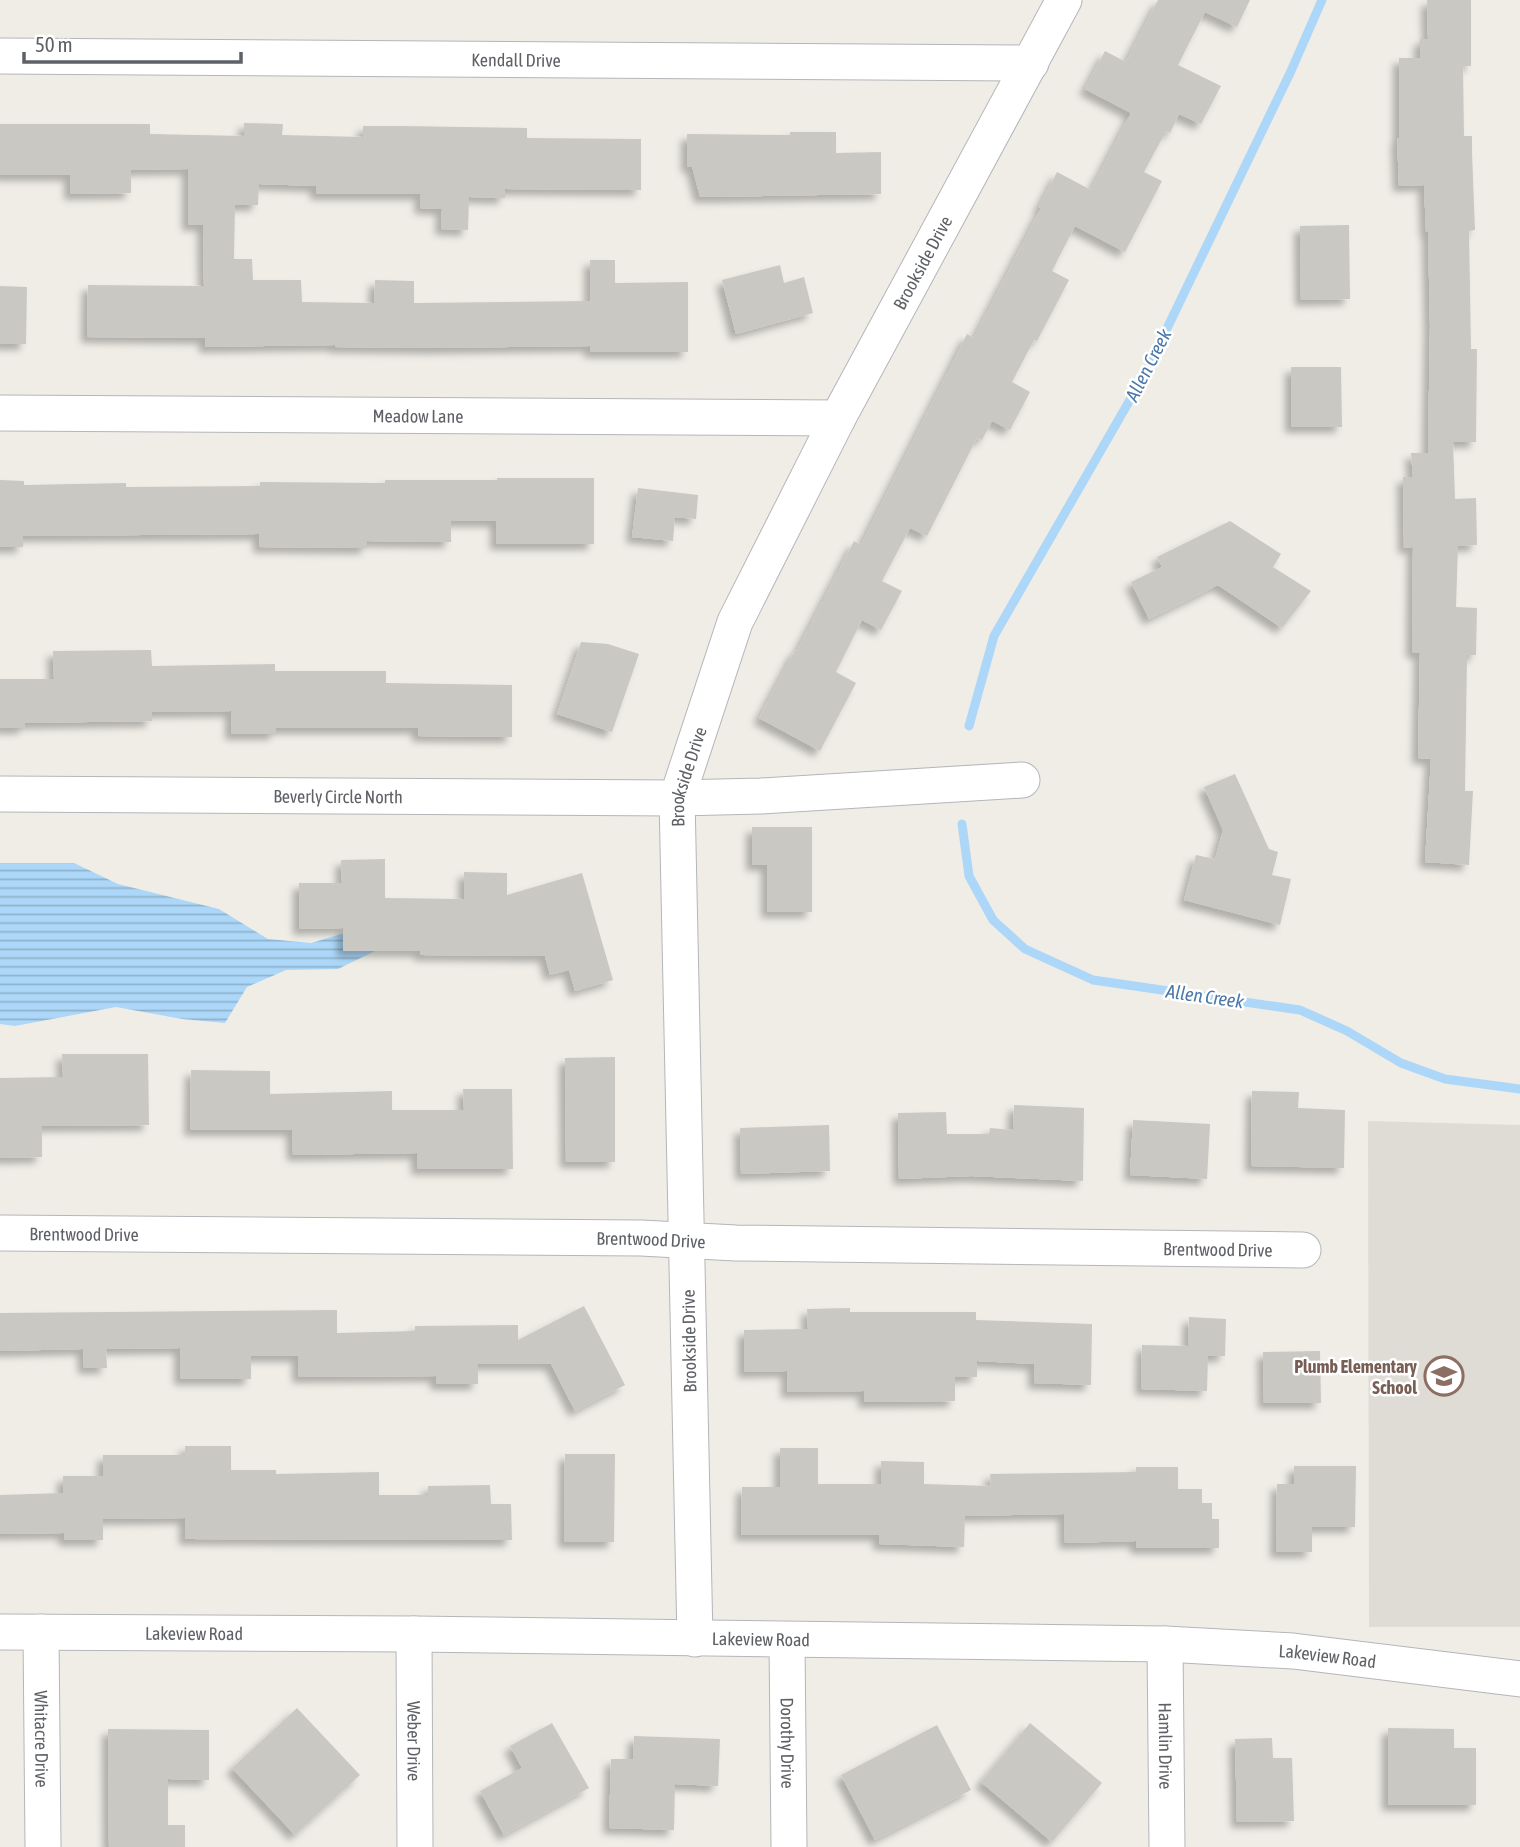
<svg xmlns="http://www.w3.org/2000/svg" width="1520" height="1847" font-family="'Asap Condensed',sans-serif">
	<defs>
		<pattern id="water-rules" width="6" height="5" patternUnits="userSpaceOnUse" patternTransform="scale(1.75)"><rect width="6" height="5" fill="#add7f8"/><path d="M0 2.5h6" fill="none" stroke="#90b2cc"/></pattern>
		<filter id="shadow"><feDropShadow dx="-6" dy="6" stdDeviation="3.5" flood-color="#0004"/></filter>
	</defs>
	<rect width="100%" height="100%" fill="#efede6"/>
	<path fill="#dedcd5" d="M1368 1121 1520 1125V1627H1369Z"/>
	<path fill="url(#water-rules)" d="M0 863H74L118 884 219 909 268 939 311 943 372 925 377 950 338 969 286 970 247 987 225 1023 182 1019 116 1007 15 1026 0 1024Z"/>
	<g fill="none" stroke-linecap="round" stroke-linejoin="round">
		<path stroke="#add7f8" stroke-width="9" d="M969 726 994 636 1146 372 1291 71 1322 0
			M962 824 969 876 993 920 1025 949 1093 980 1300 1010 1347 1031 1401 1063 1445 1079 1520 1089"/>
	</g>
	<path fill="#cac8c3" filter="url(#shadow)" d="M1158 0H1250L1237 27 1205 12 1178 65 1221 86 1201 124 1179 114 1170 133 1166 131 1144 172 1162 181 1125 252 1075 226 1052 271 1069 280 1037 341 1034 340 1012 382 1030 392 1010 430 992 421 982 440 977 438 927 536 910 528 882 581 902 591 881 630 862 620 836 672 856 683 820 751 759 718 795 650 797 651 854 541 861 545 967 334 974 338 1041 208 1039 207 1057 172 1091 190 1131 113 1085 89 1105 51 1126 62Z
		M1427 0H1471V66H1463L1464 136H1472V152L1475 230 1469 231 1471 349H1477L1476 442H1453L1455 499 1476 498 1477 545 1458 546 1456 607 1477 608 1476 655H1467L1465 791H1473L1469 865 1425 862 1431 759 1418 758 1420 653 1412 652 1413 547 1404 548 1403 477H1413L1411 453H1428L1430 326 1428 232H1426L1424 185 1399 186 1397 138H1399V58H1420V39H1428Z
		M244 123 283 124 282 135 363 137V126H401L527 128V138L641 139V190L505 189V198L469 197 468 230 441 229 442 209 420 208 421 194H316V186L259 184 258 205H235L234 259H252L253 280H301L302 302 374 303 375 280 414 281V303L590 301V260H615V283L688 282V352H590V346L433 348 335 347V345L205 347V338L87 337 88 285 204 286 203 225H188V169L131 170V193L70 194V175H0V124H150V134L244 136Z
		M790 132H836V153L881 152V194L700 197 692 166 687 167V134L790 135Z
		M1349 225 1350 299 1301 300 1300 226Z
		M780 265 784 283 804 277 813 313 736 334 722 280Z
		M0 286 27 287 26 344H0Z
		M1291 367H1341L1342 427H1291Z
		M497 478H594V544H496V521H451V542L367 541V548L259 547V534L23 536V547H0V480L24 481V485L126 483V487L260 486V482L385 483V480H497Z
		M638 488 698 495 696 519 675 517 673 541 632 537Z
		M1230 521 1281 554 1273 567 1311 591 1282 628 1218 585 1149 619 1131 582 1162 567 1157 557Z
		M581 642 608 644 639 654 612 732 557 714Z
		M151 650 152 666 275 664V671H386V683L512 685V737L418 736V728H276V734H231V711L152 712V721L25 723V728H0V679H54L53 651Z
		M1235 774 1269 849 1278 852 1272 875 1291 879 1280 925 1184 900 1196 855 1215 859 1223 830 1204 787Z
		M752 827H812V912H767V865H752Z
		M385 859V898L464 899V872L507 873V895L582 873 613 980 575 991 569 970 550 975 545 956 420 955V951H343V928L299 929V883H342L341 860Z
		M62 1054H148L149 1125 42 1126V1157L0 1158V1078L63 1077Z
		M615 1057V1162H566L565 1058Z
		M191 1070 270 1071V1094L392 1091V1110H464L463 1089H512L513 1169H417V1153L293 1155 292 1130H190Z
		M1252 1091 1299 1092 1298 1108 1345 1110 1344 1168 1251 1166Z
		M1014 1105 1084 1108 1083 1181 971 1176 899 1179 898 1113 946 1112 947 1134H989L990 1128 1013 1130Z
		M1133 1120 1210 1124 1207 1179 1130 1175Z
		M829 1125 830 1171 741 1174 740 1128Z
		M584 1306 625 1385 575 1411 551 1364H478V1384H436V1376L298 1377V1356H251V1379H180V1348L106 1349 107 1368H84L83 1349 0 1351V1313L337 1310V1333L415 1331V1326L518 1325V1340Z
		M850 1308V1312H976V1320L1092 1324 1091 1385 1034 1383V1364L977 1361V1377H955V1401L864 1402V1391L787 1392V1371L744 1372V1330L808 1329 807 1309Z
		M1189 1317 1226 1319 1225 1356H1208L1207 1391 1141 1389 1142 1345 1188 1346Z
		M1320 1351 1321 1403H1264L1263 1352Z
		M185 1446H231V1470H276V1474L379 1472V1495H428V1486L490 1485 491 1504H511L512 1540 185 1539V1518L103 1519V1540H64V1533L0 1534V1495L63 1493V1476H103V1455H185Z
		M780 1448H818V1484H881V1461L924 1462V1484L991 1486 990 1474 1136 1472V1467H1178V1489H1202V1503H1212V1519H1219V1548H1136V1541L1065 1543 1064 1514 965 1516 964 1547 879 1544V1535H741L742 1487H780Z
		M565 1454H615L614 1542H564Z
		M1294 1466H1356L1355 1527H1312V1552H1276L1277 1484H1294Z
		M297 1708 360 1775 295 1835 232 1768Z
		M552 1723 589 1788 504 1835 480 1791 522 1768 510 1746Z
		M1030 1723 1102 1783 1052 1842 981 1782Z
		M937 1725 971 1790 875 1840 841 1775Z
		M1388 1728 1454 1729V1748H1476V1805H1388Z
		M108 1729 209 1730V1780L168 1779V1825H185V1847H109Z
		M634 1736 720 1739 718 1786 675 1784 674 1830 609 1828 611 1759H633Z
		M1272 1738 1273 1758H1292L1294 1821 1237 1822 1235 1739Z"/>
	<g fill="none" stroke-linecap="round" stroke-linejoin="round">
		<g stroke="#b3b6ba" stroke-width="37">
			<g id="minor">
				<path id="s1" d="M0 56 1031 63"/>
				<path id="s2" d="M0 413 838 418"/>
				<path id="s3" d="M0 794 677 798 761 796 1022 780"/>
				<path id="s4" d="M0 1233 641 1238 736 1243 1303 1250"/>
				<path id="s5" d="M0 1632 414 1634 1165 1644 1293 1651 1520 1679"/>
				<path id="s6" d="M41 1632 43 1847"/>
				<path id="s7" d="M414 1634 415 1847"/>
				<path id="s8" d="M695 1639 677 798 735 622 838 418 1064 0"/>
				<path id="s9" d="M787 1640 789 1847"/>
				<path id="s10" d="M1165 1644 1167 1847"/>
			</g>
		</g>
		<use href="#minor" stroke="#fff" stroke-width="35"/>
	</g>
	<defs>
		<g id="school-ring" transform="scale(2.0125)"><circle r="9.5" fill="#fff" stroke="#8d6e63" stroke-width="1.5"/><path d="M0-5L7-2L0 1L-7-2ZM-4 1L0 2.5L4 1V4Q0 6-4 4Z" fill="#8d6e63"/></g>
	</defs>
	<g fill-rule="evenodd">
		<use href="#school-ring" x="1444" y="1376"/>
	</g>
	<g text-anchor="middle" dominant-baseline="central" stroke-width="5" stroke-linejoin="round" paint-order="stroke">
		<g font-size="18" fill="#5e6165" stroke="#fff">
			<text stroke="none"><textPath href="#s1" startOffset="516">Kendall Drive</textPath></text>
			<text stroke="none"><textPath href="#s8" startOffset="1432">Brookside Drive</textPath></text>
			<text stroke="none"><textPath href="#s2" startOffset="418">Meadow Lane</textPath></text>
			<text stroke="none"><textPath href="#s8" startOffset="864">Brookside Drive</textPath></text>
			<text stroke="none"><textPath href="#s3" startOffset="338">Beverly Circle North</textPath></text>
			<text stroke="none"><textPath href="#s4" startOffset="84">Brentwood Drive</textPath></text>
			<text stroke="none"><textPath href="#s4" startOffset="651">Brentwood Drive</textPath></text>
			<text stroke="none"><textPath href="#s4" startOffset="1218">Brentwood Drive</textPath></text>
			<text transform="translate(689 1341) rotate(-91)">Brookside Drive</text>
			<text stroke="none"><textPath href="#s5" startOffset="194">Lakeview Road</textPath></text>
			<text stroke="none"><textPath href="#s5" startOffset="761">Lakeview Road</textPath></text>
			<text stroke="none"><textPath href="#s5" startOffset="1328">Lakeview Road</textPath></text>
			<text stroke="none"><textPath href="#s6" startOffset="107">Whitacre Drive</textPath></text>
			<text stroke="none"><textPath href="#s7" startOffset="107">Weber Drive</textPath></text>
			<text stroke="none"><textPath href="#s9" startOffset="103">Dorothy Drive</textPath></text>
			<text stroke="none"><textPath href="#s10" startOffset="102">Hamlin Drive</textPath></text>
		</g>
		<g font-size="18" font-weight="bold" fill="#785e54" stroke="#fff" text-anchor="end">
			<text x="1417" y="1366">Plumb Elementary<tspan x="1417" dy="21">School</tspan></text>
		</g>
		<g font-size="19" font-style="italic" fill="#4b78a9" stroke="#fff">
			<text transform="translate(1148 365) rotate(-63)">Allen Creek</text>
			<text transform="translate(1205 996) rotate(8)">Allen Creek</text>
		</g>
	</g>
	<path d="M24 52v10h217v-10" fill="none" stroke="#5e6165" stroke-width="3.5"/>
	<text x="35" y="52" font-size="21" fill="#5e6165" stroke="#ffffff" stroke-width="5" paint-order="stroke">50 m</text>
</svg>
